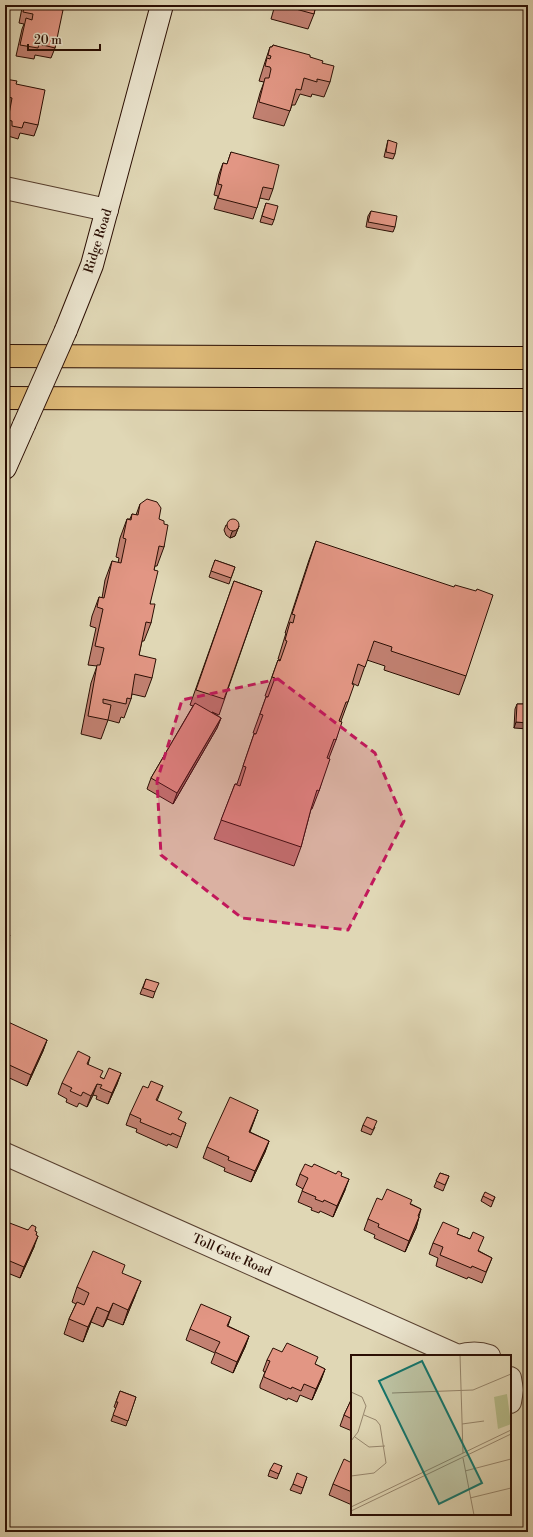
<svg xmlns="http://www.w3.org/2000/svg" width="533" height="1537" font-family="'Libre Bodoni',serif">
	<rect width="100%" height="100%" fill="#e0d7b5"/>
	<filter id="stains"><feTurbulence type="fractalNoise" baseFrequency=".005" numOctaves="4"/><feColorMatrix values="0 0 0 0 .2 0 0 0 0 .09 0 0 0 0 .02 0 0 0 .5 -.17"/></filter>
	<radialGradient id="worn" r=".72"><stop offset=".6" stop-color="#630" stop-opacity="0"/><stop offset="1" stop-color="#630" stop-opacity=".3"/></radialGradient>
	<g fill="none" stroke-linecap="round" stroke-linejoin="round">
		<g stroke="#584030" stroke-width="24">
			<path id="street" d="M5 188 107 210
				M5 1154 458 1356
				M458 1356C468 1353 478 1352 489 1356
				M510 1378 512 1390 510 1402"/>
		</g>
		<g stroke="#2a0e03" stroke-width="24">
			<path id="secondary" d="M66 330 92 265 162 5
				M5 468 24 425"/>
		</g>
		<g stroke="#2a0e03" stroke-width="24">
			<path id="highway" d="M5 356 528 358
				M5 398 528 400"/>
		</g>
		<use href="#street" stroke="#ebe5cf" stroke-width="22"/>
		<use href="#secondary" stroke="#ebe5cf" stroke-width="22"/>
		<use href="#highway" stroke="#e0bc7a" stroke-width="22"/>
		<g stroke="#2a0e03" stroke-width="24" stroke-linecap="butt">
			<path id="secondary-bridge" d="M24 425 66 330"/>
		</g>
		<use href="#secondary-bridge" stroke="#ebe5cf" stroke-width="22"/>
	</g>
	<path fill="#c28172" stroke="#2a0e03" d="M21 5H58V9L55 48 51 58 35 55 34 59 16 56 22 29 24 24 19 23 22 8 20 7Z
		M275 5H316L314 14 308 29 271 19Z
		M273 45 310 57 322 63 330 82 324 97 312 94 311 97 300 94 295 105H292L284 126 253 118 260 93 264 82 259 81 265 62 270 47H272Z
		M5 79 16 84 38 125 34 136 20 133 18 139 8 136V132L5 131V124L8 109 5 108Z
		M388 140 395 154 393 159 384 157Z
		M231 152 273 189 269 200 260 198 253 219 214 209 218 196 214 195 219 174 223 163 227 164Z
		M266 203 274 220 272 225 260 222Z
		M371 211 395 227 393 232 366 227 368 216Z
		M140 504 164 524V547L157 566H155L154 570 150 604 151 623 144 641H142L139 655 152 678 145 697 132 694 131 699 124 718 121 717 119 723 108 720 101 739 81 734 91 683 97 666 88 665 96 628 90 626 92 616 99 597 102 598 105 580 112 561 118 563 119 558 116 557 120 538 127 519H130L132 514 136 515Z
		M226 525 239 526 235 536 230 538 226 535 224 530Z
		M316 541 466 676 459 695 384 670 385 666 367 660 358 686 352 683 348 702 341 721 336 740 329 758 319 791 312 809H311L301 847 294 866 214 839 235 784H237L254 734H256L253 733 266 697H268L265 696 278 660 280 661V660L278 659 286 633H285L309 560Z
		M215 560 235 567 229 584 209 577Z
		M234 581 262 591 219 715 212 712 221 718 217 728 173 804 147 789 151 778 193 706 190 705Z
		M524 701H528L514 728 515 709 517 704H523Z
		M146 979 155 992 153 998 140 994Z
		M5 1023 47 1040 43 1051 27 1086 5 1076Z
		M90 1057 88 1065 100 1077 104 1079 121 1073 117 1084 108 1104 96 1099 97 1096 93 1095 87 1107 79 1103 77 1107 66 1102 67 1099 58 1094 62 1083Z
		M163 1086 157 1101 179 1120 186 1123 177 1148 168 1144 167 1146 136 1132 137 1129 126 1125 130 1114 148 1088Z
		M258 1110 250 1132 269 1141 265 1152 251 1182 224 1171 225 1168 203 1158 207 1147Z
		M363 1125 375 1127 371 1135 361 1131Z
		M312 1167 341 1176 345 1190 333 1217 320 1211 319 1213 311 1210 312 1208 298 1202 303 1189 296 1185 300 1174Z
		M440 1173 449 1176 443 1191 434 1187Z
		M483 1196 495 1197 491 1207 481 1201Z
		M382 1200 411 1204 421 1209 416 1228 405 1252 374 1238 375 1235 364 1230 368 1219Z
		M5 1225 28 1230 35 1231 36 1235 34 1247 20 1278 5 1272Z
		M457 1234 470 1239 479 1251 492 1258 482 1283 468 1277 467 1279 436 1266 438 1258 429 1254 433 1243Z
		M122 1273 135 1296 123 1325 107 1319 103 1327 91 1322 83 1342 64 1334 69 1319 76 1304 72 1302 77 1287Z
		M231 1317 228 1326 249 1336 245 1347 233 1373 211 1363 215 1353 186 1340 190 1329Z
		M282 1352 315 1364 325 1369 321 1380 312 1400 300 1395 297 1402 288 1398 287 1400 260 1388V1385L265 1372 263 1371 267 1360Z
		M120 1391 136 1397 126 1426 111 1421 116 1408 114 1407Z
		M352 1398V1431L340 1426 344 1415Z
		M352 1463V1505L329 1495 333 1484Z
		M282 1466 277 1479 268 1476 270 1470Z
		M307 1477 301 1494 290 1490 293 1484Z"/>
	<path fill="#9e695c" stroke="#2a0e03" d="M239 526 235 536 230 538 232 532Z
		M221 718 217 728 173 804 177 793Z
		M516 722 528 723V729L514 728Z
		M47 1040 43 1051 27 1086 31 1075Z
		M121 1073 117 1084 108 1104 112 1093Z
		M97 1084 93 1095 87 1107 91 1096Z
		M258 1110 254 1121 245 1143 249 1132Z
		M269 1141 265 1152 251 1182 255 1171Z
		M349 1179 345 1190 333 1217 337 1206Z
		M419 1217 416 1228 405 1252 409 1241Z
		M38 1236 34 1247 20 1278 24 1267Z
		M141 1281 135 1296 123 1325 128 1310Z
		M113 1303 107 1319 103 1327 109 1312Z
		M97 1307 83 1342 88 1327Z
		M249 1336 245 1347 233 1373 237 1362Z
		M325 1369 321 1380 312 1400 316 1389Z"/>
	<path fill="#e29684" stroke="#2a0e03" d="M25 5H58V9L63 10 55 48 39 44 38 48 20 45 26 18 32 20 33 14 23 12Z
		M281 5H316L314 14Z
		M273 45 310 55V57L323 61 322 63 334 66 330 82 317 79V82L304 78 301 90 296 89 290 111 259 102 265 78H269L271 69 270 67 265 66 267 58 270 59 271 56 268 55 270 47H272Z
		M5 79 17 81 16 84 45 90 38 125 24 122 22 128 12 126V121L8 120 12 98 5 96 6 92 5 91Z
		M388 140 397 143 395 154 386 152Z
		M231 152 279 165 273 189 263 187 257 208 218 198 222 185 218 184 223 163 227 164Z
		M266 203 278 206 274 220 262 216Z
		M371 211 397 216 395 227 368 222Z
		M147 499 157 502 161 508 159 519 164 521V524L168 525 164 547 159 546 154 570 158 571 150 604H155L151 623 146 622 139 655 156 659 152 678 135 674 131 699 127 698 126 704 103 699V703L111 705 108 720 88 716 97 665H100L104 648 95 646 103 609 97 607 99 597 104 598 112 561 121 563 126 539 123 538 127 519 131 520 132 514 138 515 140 504Z
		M227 525a6 6 0 1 1 12 0a6 6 0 1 1-12 0Z
		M316 541 454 587 455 585 476 591 477 589 493 595 466 676 391 651 392 647 374 641 365 667 358 664 352 684 354 685 348 702H346L339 721 342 722 336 740 334 739 327 758 330 759 319 791 317 790 311 809 301 847 221 820 235 784 240 786 246 767 243 766 254 734H256L263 715 260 714 266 697H268L275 678 272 677 278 660 280 661 287 641 285 640 290 622 293 623 295 615 292 614Z
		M215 560 235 567 231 578 211 571Z
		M234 581 262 591 224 699 196 690Z
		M524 701H528V723L516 722 517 704H524Z
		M195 703 221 718 177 793 151 778Z
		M5 930 10 932 8 934 10 935 5 947Z
		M146 979 159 983 155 992 143 988Z
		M6 1021 47 1040 31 1075 5 1063V1023Z
		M78 1051 90 1057 87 1064 103 1071 100 1077 104 1079 109 1068 121 1073 112 1093 100 1088 102 1085 97 1084 91 1096 83 1092 81 1096 70 1091 72 1088 62 1083Z
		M151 1081 163 1086 156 1100 182 1112 178 1119 186 1123 181 1137 172 1133 171 1135 140 1122 141 1119 130 1114 143 1086 148 1088Z
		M230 1097 258 1110 249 1132 269 1141 255 1171 228 1160 229 1157 207 1147Z
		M367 1117 377 1121 373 1130 363 1125Z
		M305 1164 312 1167 314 1164 336 1174 338 1171 342 1173 341 1176 349 1179 337 1206 324 1200 323 1202 315 1199 316 1197 302 1191 308 1178 300 1174Z
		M440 1173 449 1176 445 1185 436 1181Z
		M387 1189 412 1200 410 1204 421 1209 418 1216 419 1217 409 1241 378 1227 379 1224 368 1219 377 1198 382 1200Z
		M485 1192 495 1197 493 1201 483 1196Z
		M7 1222 28 1230 32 1225 36 1227 35 1231 37 1232 36 1235 38 1236 24 1267 5 1259V1225H6Z
		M443 1222 459 1229 457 1234 470 1239 473 1232 484 1237 478 1251 492 1258 486 1272 472 1266 471 1268 440 1255 443 1247 433 1243Z
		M93 1251 125 1265 122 1273 141 1281 128 1310 113 1303 109 1312 97 1307 88 1327 69 1319 77 1302 84 1305 89 1293 77 1287Z
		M201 1304 231 1317 227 1326 249 1336 237 1362 215 1352 220 1342 190 1329Z
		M287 1343 318 1357 315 1364 325 1369 316 1389 304 1384 301 1391 292 1387 291 1389 264 1377V1375L270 1361 267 1360 273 1348 282 1352Z
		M120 1391 136 1397 128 1421 113 1415 118 1402H116Z
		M352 1398V1419L344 1415Z
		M344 1459 352 1463V1492L333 1484Z
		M274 1463 282 1466 279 1474 270 1470Z
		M297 1473 307 1477 303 1488 293 1484Z"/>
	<path fill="#c2185b" fill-opacity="0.2" stroke="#c2185b" stroke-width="3" stroke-dasharray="8 5" stroke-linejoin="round" d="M278 679 375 753 404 821 348 930 242 918 161 855 157 781 182 700Z"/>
	<g text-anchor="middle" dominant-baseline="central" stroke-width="3" stroke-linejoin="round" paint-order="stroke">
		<g font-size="13" fill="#2a0e03" stroke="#ebe5cf">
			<text transform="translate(98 241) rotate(-73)">Ridge Road</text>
			<text transform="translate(232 1255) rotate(24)">Toll Gate Road</text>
		</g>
	</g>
	<g transform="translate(351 1355)">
		<rect width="160" height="160" fill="#e0d7b5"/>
		<path d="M156 39 160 69 147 74 143 42Z" fill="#b6bd8b"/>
		<path fill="none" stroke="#97876e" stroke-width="1" d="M109 0 112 98M0 37 11 42 15 51 7 77 0 86M41 38 122 35 160 19M111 69 133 66M4 82 18 92 34 91M112 103 123 160M114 116 160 104M0 121 23 118 35 108 29 70 25 65 13 60M119 143 160 133M0 152 160 75M0 156 160 79"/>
		<path fill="#0f766e" fill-opacity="0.15" stroke="#0f766e" stroke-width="2" d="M71 6 131 128 88 149 28 26Z"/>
		<rect width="160" height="160" fill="none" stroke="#2a0e03" stroke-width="2"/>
	</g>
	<rect width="533" height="1537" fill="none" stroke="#e0d7b5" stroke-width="20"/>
	<rect x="6" y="6" width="521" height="1525" fill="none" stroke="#2a0e03" stroke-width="2"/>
	<rect x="10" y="10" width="513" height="1517" fill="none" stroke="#2a0e03"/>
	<path d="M28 44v6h72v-6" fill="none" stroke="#2a0e03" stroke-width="2"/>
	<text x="34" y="44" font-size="12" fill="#2a0e03" stroke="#ebe5cf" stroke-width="3" paint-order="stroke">20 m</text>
	<rect width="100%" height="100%" filter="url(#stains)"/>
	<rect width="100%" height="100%" fill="url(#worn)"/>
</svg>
